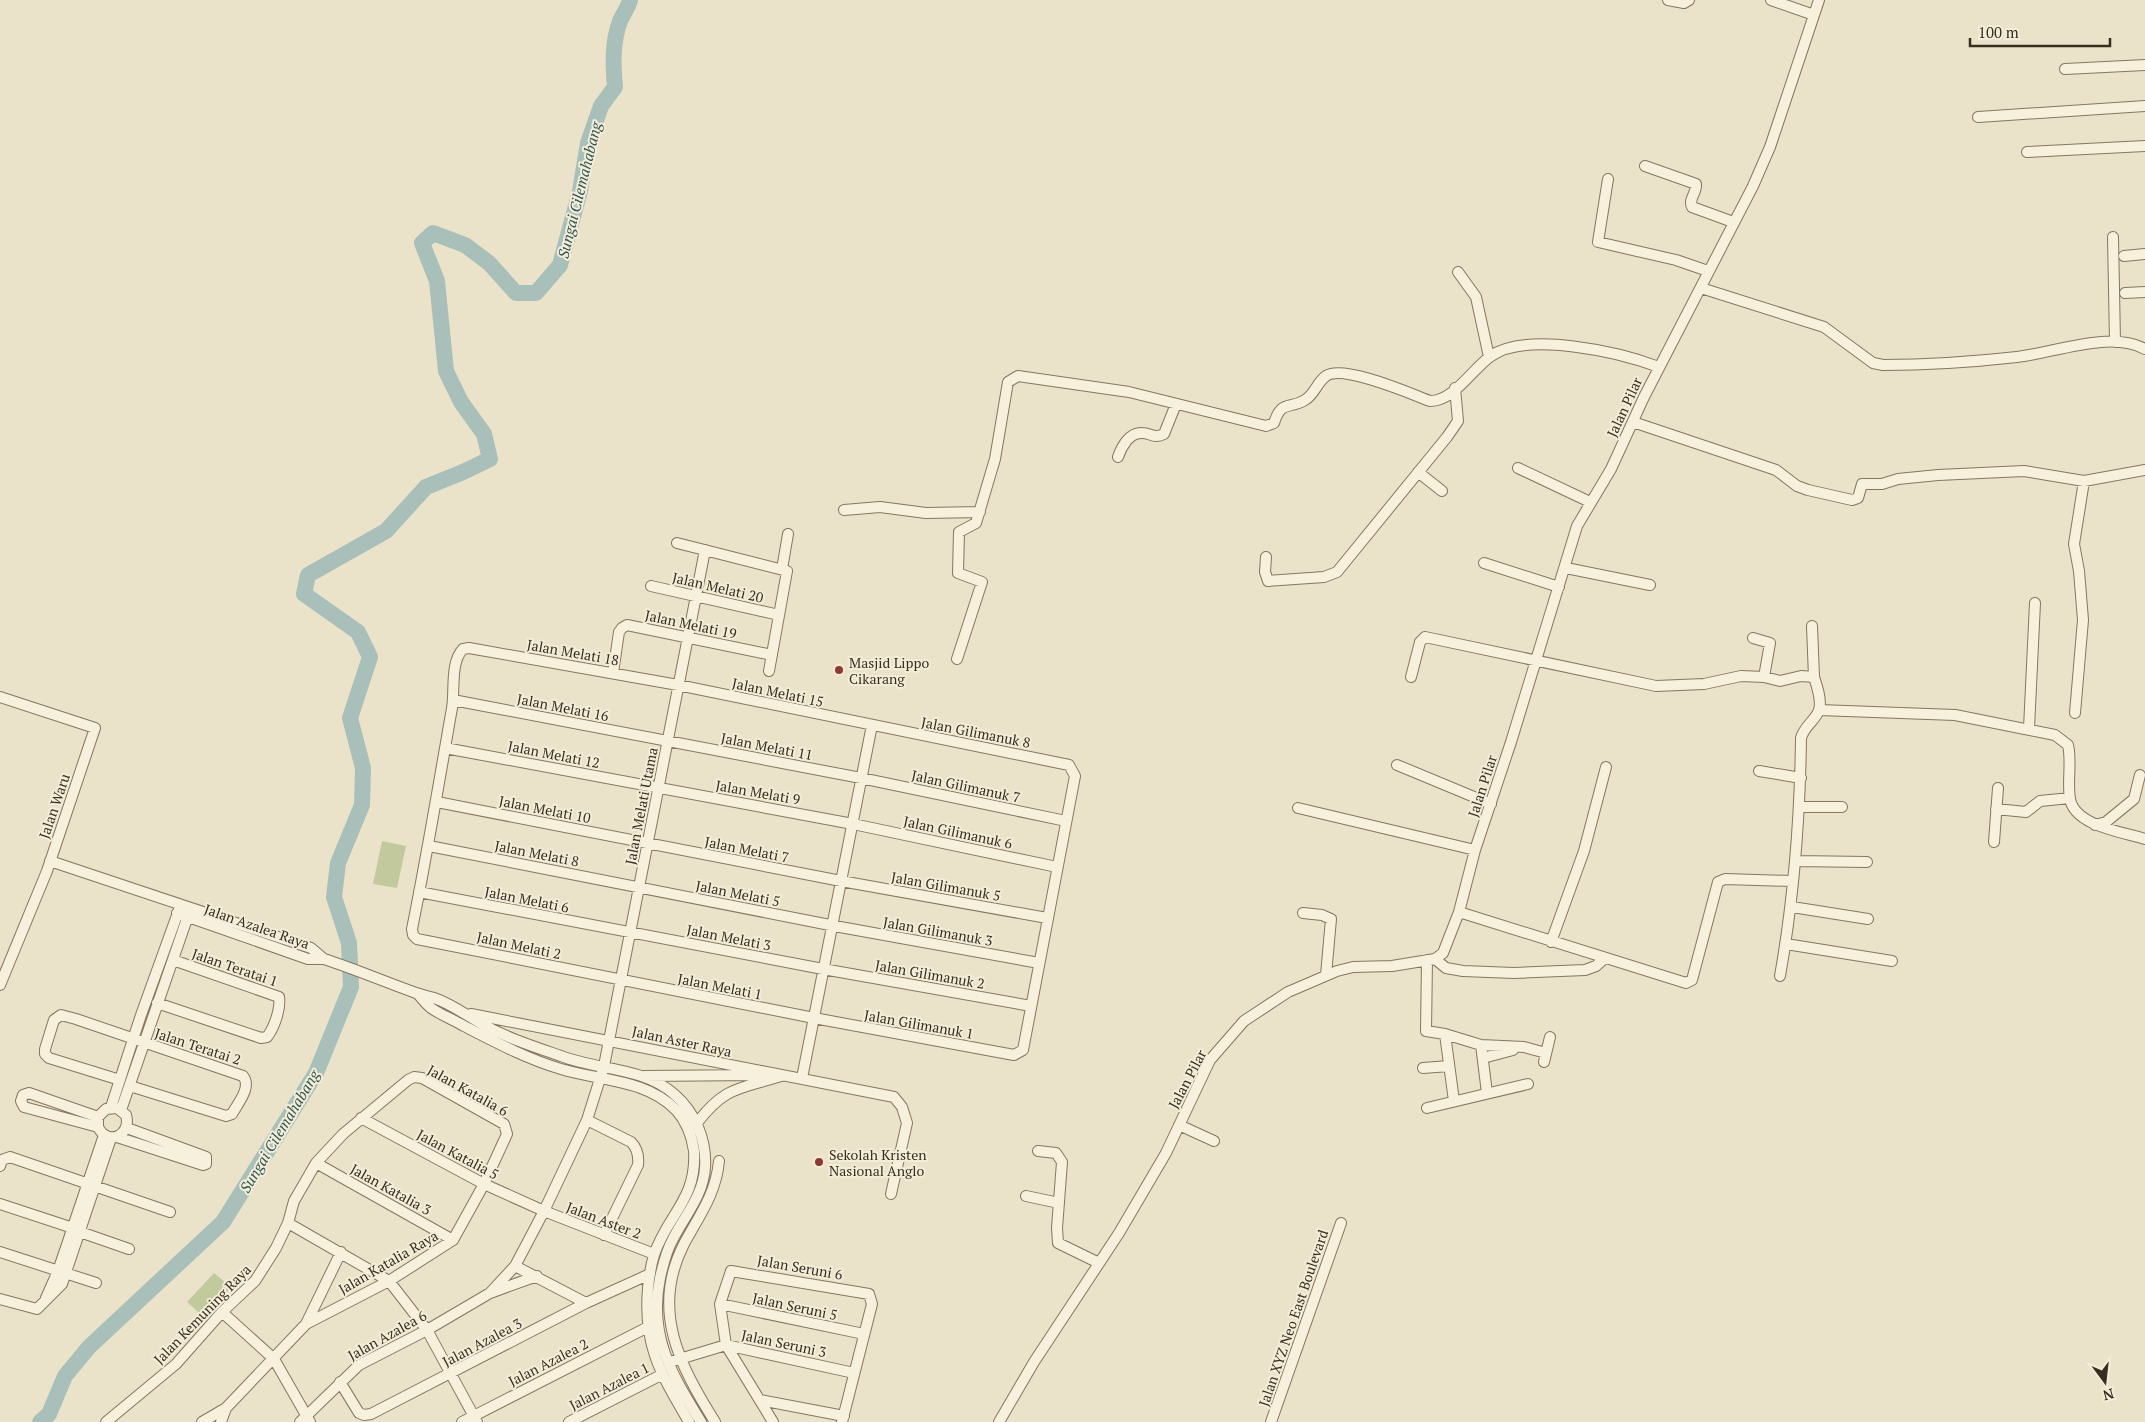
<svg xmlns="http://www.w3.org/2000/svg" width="2145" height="1422" font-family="'PT Serif',serif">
	<rect width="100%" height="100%" fill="#ebe3c9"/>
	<path fill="#c1c99d" d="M382 841 406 846 397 888 373 884Z
		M214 1273 231 1287 204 1317 187 1302Z"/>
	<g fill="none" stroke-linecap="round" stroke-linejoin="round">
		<path stroke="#a9c0ba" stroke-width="16" d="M40 1422 49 1414 65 1376 89 1347 223 1222 316 1073 351 987 349 943 334 897 338 863 362 805 363 768 350 718 370 657 358 632 304 594 308 575 386 531 426 487 463 472 490 459 484 434 461 402 446 371 437 281 422 243 433 233 465 245 489 263 516 293H536L560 265 580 191 588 143 601 106 615 87C613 65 612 43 620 21 623 14 628 8 630 0"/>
		<g stroke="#86765f" stroke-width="12">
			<path id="street" d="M1668 0 1684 3 1689 0
				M1771 0 1814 15
				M2065 69 2145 65
				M1978 117 2145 106
				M2027 152 2145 146
				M1645 166 1696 184C1697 193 1688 199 1692 207L1733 222
				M1608 179 1598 242 1676 260 1708 271
				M2113 237 2115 342
				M2124 256 2145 254
				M1458 272 1476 297 1489 357
				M1701 288 1824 327 1873 363 1883 365C1928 365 1972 362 2017 357 2054 353 2110 330 2145 349
				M2125 293 2145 292
				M1633 422 1776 470 1797 486 1808 490 1852 500 1858 498 1862 484H1882L1898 479 1938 475 2024 471 2084 481 2145 470
				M1118 457C1121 448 1129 432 1142 433 1151 433 1154 439 1164 434L1176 404
				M1518 468 1590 502
				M1418 472 1442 491
				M844 510 880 507 926 513 980 512
				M677 543 787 571 769 671
				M1266 557 1265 572 1268 581 1324 577 1337 572 1447 437 1458 421 1455 388
				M1484 563 1559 587
				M1566 568 1650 585
				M782 569 788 534
				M651 586 779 615
				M1812 626 1814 677
				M1753 638 1770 643 1764 677
				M469 648 678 685 1069 765 1075 776 1023 1050 1014 1055 814 1018 417 939 413 935 412 929C427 855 439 782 452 708 455 691 450 662 463 649Z
				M957 659 982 582 958 573 959 532 976 523 995 459 1008 382 1018 376 1129 392 1266 426 1274 423C1282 399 1289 410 1305 400 1315 394 1317 382 1326 376 1343 364 1411 394 1430 401 1454 401 1472 369 1491 356 1527 331 1619 352 1659 367
				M613 673 619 632 622 628 627 625 772 655
				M1411 677 1420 642 1425 637 1656 686 1704 684 1741 676 1764 677 1780 681 1801 676 1814 677C1817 686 1822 701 1819 710 1816 720 1804 726 1801 738 1800 817 1794 897 1780 976
				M0 697 95 728 47 871 0 985
				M453 700 861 778 1066 821
				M1819 710 1955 715 2055 735 2068 745C2072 762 2067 781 2070 799 2075 826 2123 832 2145 839
				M2075 713 2083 620 2079 571 2074 544 2084 481
				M2029 728 2035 603
				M445 748 853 824 1057 867
				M1397 765 1491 804
				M1759 771 1801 778
				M437 802 841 881 1047 918
				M1799 807H1842
				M1298 808 1475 850
				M1996 809 2026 812 2040 801 2070 798
				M2095 825 2106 822 2134 799 2140 775
				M1994 842 1998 788
				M429 846 840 927 1039 963
				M50 861 311 948 324 959
				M1795 861 1867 862
				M419 892 823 969 1031 1006
				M1792 907 1868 919
				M1459 912 1686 983 1692 980 1718 882 1725 879 1792 881
				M177 913 308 959H324C355 969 385 982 416 993 422 995 428 996 434 998 452 1004 467 1016 484 1025 507 1038 535 1047 561 1056 597 1070 643 1067 674 1094 695 1112 707 1140 705 1168 703 1196 685 1215 673 1239 666 1251 663 1265 660 1278 648 1337 672 1374 701 1422
				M1303 913 1322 915 1331 919 1326 975
				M1551 942 1584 851 1606 767
				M1786 944 1892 961
				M1435 959 1446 968 1463 971 1514 973 1585 970 1596 966 1605 958
				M1427 960 1426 1031 1445 1034 1481 1045 1524 1047 1546 1053
				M418 994C422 999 426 1004 431 1008 441 1015 454 1020 464 1026 495 1042 527 1059 561 1069 600 1081 646 1079 676 1110 686 1121 692 1137 694 1151 697 1200 667 1215 654 1255 651 1265 649 1278 648 1288 643 1346 661 1374 689 1422
				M157 1003 261 1038 267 1037C274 1028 281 1009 279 997L173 960
				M471 1014 894 1097 902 1107 907 1123 891 1194
				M1445 1034 1454 1101
				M1481 1045 1487 1093
				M1483 1058 1513 1050
				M1544 1062 1550 1037
				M1423 1068 1449 1066
				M644 1076 759 1075
				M802 1078 872 725
				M120 1080 49 1058 45 1054V1049L54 1020 61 1015 76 1019 243 1076C252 1087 238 1103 232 1114L226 1116 130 1086
				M111 1107 141 1015 180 907
				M1427 1108 1528 1084
				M121 1110 190 910
				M361 1118 484 1184 544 1211 654 1254
				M587 1120 631 1142C637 1148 639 1156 638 1165L604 1235
				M697 1123C725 1086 740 1089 781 1076
				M1179 1125 1214 1141
				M98 1127V1117L106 1109 117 1108 126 1115C132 1135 108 1147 98 1127L24 1107 21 1101 23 1095 29 1093 98 1117
				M117 1137 203 1165 206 1164V1157L127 1128
				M1038 1151 1056 1153 1062 1162 1057 1228 1058 1243 1099 1263
				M316 1163 453 1240
				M0 1166 2 1160 10 1157 170 1212
				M1026 1196 1059 1203
				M0 1204 73 1228
				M288 1223 389 1281 427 1330 477 1422
				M80 1232 129 1249
				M0 1252 96 1283
				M515 1266 586 1303
				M490 1293 515 1266 544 1211 587 1120 604 1066 705 550
				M46 1298 58 1271 104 1135
				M0 1299 37 1309 62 1284 111 1138
				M720 1304 864 1334
				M222 1312 274 1359 310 1422
				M306 1324 341 1252
				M673 1361 726 1345 854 1373
				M340 1382 359 1413 364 1415 371 1414 586 1303 650 1274
				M760 1400 844 1416
				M106 1422 176 1364 222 1312 255 1281 276 1248 288 1223 294 1201 316 1163 343 1134 408 1080 414 1077 422 1078 504 1124 507 1134 484 1184 453 1240 389 1281 306 1324 226 1408 221 1422
				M202 1422 226 1408
				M300 1422 359 1365 427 1330 490 1293 537 1276
				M462 1422 648 1327
				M569 1422 661 1375
				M715 1422C680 1366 650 1310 684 1244 699 1216 716 1194 719 1161
				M773 1422 726 1345 720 1304 731 1271 869 1294 872 1304 842 1422
				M999 1422 1034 1362 1119 1233 1166 1153 1210 1060 1244 1021 1288 992 1337 971 1353 967 1392 966 1435 959 1443 953 1459 912 1475 850 1511 742 1577 526 1611 469 1644 397 1753 186 1770 147 1819 0
				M1271 1422 1341 1223"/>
		</g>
		<use href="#street" stroke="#f6f0dc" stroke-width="10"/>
	</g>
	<g fill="#903834" stroke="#f3edd8" stroke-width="2">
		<circle cx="839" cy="670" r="5"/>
		<circle cx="819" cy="1162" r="5"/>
	</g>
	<g text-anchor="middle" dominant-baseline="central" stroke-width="4" stroke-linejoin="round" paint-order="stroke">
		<g font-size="14" fill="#382d21" stroke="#f3edd8">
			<text transform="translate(1624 407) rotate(-65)">Jalan Pilar</text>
			<text transform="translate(718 587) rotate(13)">Jalan Melati 20</text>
			<text transform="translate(691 624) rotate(12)">Jalan Melati 19</text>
			<text transform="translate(573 652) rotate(10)">Jalan Melati 18</text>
			<text transform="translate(778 692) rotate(12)">Jalan Melati 15</text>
			<text transform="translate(563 707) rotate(11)">Jalan Melati 16</text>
			<text transform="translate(976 732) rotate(11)">Jalan Gilimanuk 8</text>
			<text transform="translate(767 746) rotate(11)">Jalan Melati 11</text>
			<text transform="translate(554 754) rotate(11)">Jalan Melati 12</text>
			<text transform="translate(966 786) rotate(12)">Jalan Gilimanuk 7</text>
			<text transform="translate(1482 786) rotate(-72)">Jalan Pilar</text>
			<text transform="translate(758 792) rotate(10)">Jalan Melati 9</text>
			<text transform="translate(54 806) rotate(-71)">Jalan Waru</text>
			<text transform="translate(641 806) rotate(-79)">Jalan Melati Utama</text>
			<text transform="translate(545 809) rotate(11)">Jalan Melati 10</text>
			<text transform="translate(958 832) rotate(12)">Jalan Gilimanuk 6</text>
			<text transform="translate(747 849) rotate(11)">Jalan Melati 7</text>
			<text transform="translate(537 853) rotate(11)">Jalan Melati 8</text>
			<text transform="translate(946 886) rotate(10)">Jalan Gilimanuk 5</text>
			<text transform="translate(738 893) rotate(11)">Jalan Melati 5</text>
			<text transform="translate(527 899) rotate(11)">Jalan Melati 6</text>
			<text transform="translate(257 926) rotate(19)">Jalan Azalea Raya</text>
			<text transform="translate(938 931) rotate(10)">Jalan Gilimanuk 3</text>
			<text transform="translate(729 937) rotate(11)">Jalan Melati 3</text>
			<text transform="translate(519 945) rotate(12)">Jalan Melati 2</text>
			<text transform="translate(235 967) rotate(19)">Jalan Teratai 1</text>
			<text transform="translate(930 974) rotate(10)">Jalan Gilimanuk 2</text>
			<text transform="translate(720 986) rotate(11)">Jalan Melati 1</text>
			<text transform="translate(919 1024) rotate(10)">Jalan Gilimanuk 1</text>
			<text transform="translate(682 1041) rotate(12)">Jalan Aster Raya</text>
			<text transform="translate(198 1046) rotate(18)">Jalan Teratai 2</text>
			<text transform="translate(1187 1079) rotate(-62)">Jalan Pilar</text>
			<text transform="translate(468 1090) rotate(29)">Jalan Katalia 6</text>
			<text transform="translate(458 1154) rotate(28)">Jalan Katalia 5</text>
			<text transform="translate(391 1189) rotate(29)">Jalan Katalia 3</text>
			<text transform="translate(604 1220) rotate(21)">Jalan Aster 2</text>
			<text transform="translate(388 1262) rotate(-30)">Jalan Katalia Raya</text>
			<text transform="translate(800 1267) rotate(10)">Jalan Seruni 6</text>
			<text transform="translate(795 1306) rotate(12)">Jalan Seruni 5</text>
			<text transform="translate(202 1314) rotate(-46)">Jalan Kemuning Raya</text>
			<text transform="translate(1293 1318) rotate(-71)">Jalan XYZ Neo East Boulevard</text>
			<text transform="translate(387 1335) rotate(-29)">Jalan Azalea 6</text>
			<text transform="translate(482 1342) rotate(-28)">Jalan Azalea 3</text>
			<text transform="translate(784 1343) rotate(12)">Jalan Seruni 3</text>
			<text transform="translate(548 1362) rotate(-27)">Jalan Azalea 2</text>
			<text transform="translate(609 1386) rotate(-27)">Jalan Azalea 1</text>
		</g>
		<g font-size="14" fill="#382d21" stroke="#f3edd8" text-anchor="start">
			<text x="849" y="662">Masjid Lippo<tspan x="849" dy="16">Cikarang</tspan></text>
			<text x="829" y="1154">Sekolah Kristen<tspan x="829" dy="16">Nasional Anglo</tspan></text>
		</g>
		<g font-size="15" font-style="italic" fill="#325656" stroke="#f3edd8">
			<text transform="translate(579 190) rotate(-76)">Sungai Cilemahabang</text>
			<text transform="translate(279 1131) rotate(-59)">Sungai Cilemahabang</text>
		</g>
	</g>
	<g transform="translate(2105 1382) rotate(165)" stroke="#f3edd8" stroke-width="4" paint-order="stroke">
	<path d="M0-4L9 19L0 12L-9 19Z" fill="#382d21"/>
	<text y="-8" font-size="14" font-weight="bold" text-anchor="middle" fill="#382d21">N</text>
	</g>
	<path d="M1970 38v8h140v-8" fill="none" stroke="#382d21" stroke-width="2.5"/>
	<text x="1978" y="38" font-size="15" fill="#382d21" stroke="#f3edd8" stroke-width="4" paint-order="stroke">100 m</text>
</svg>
